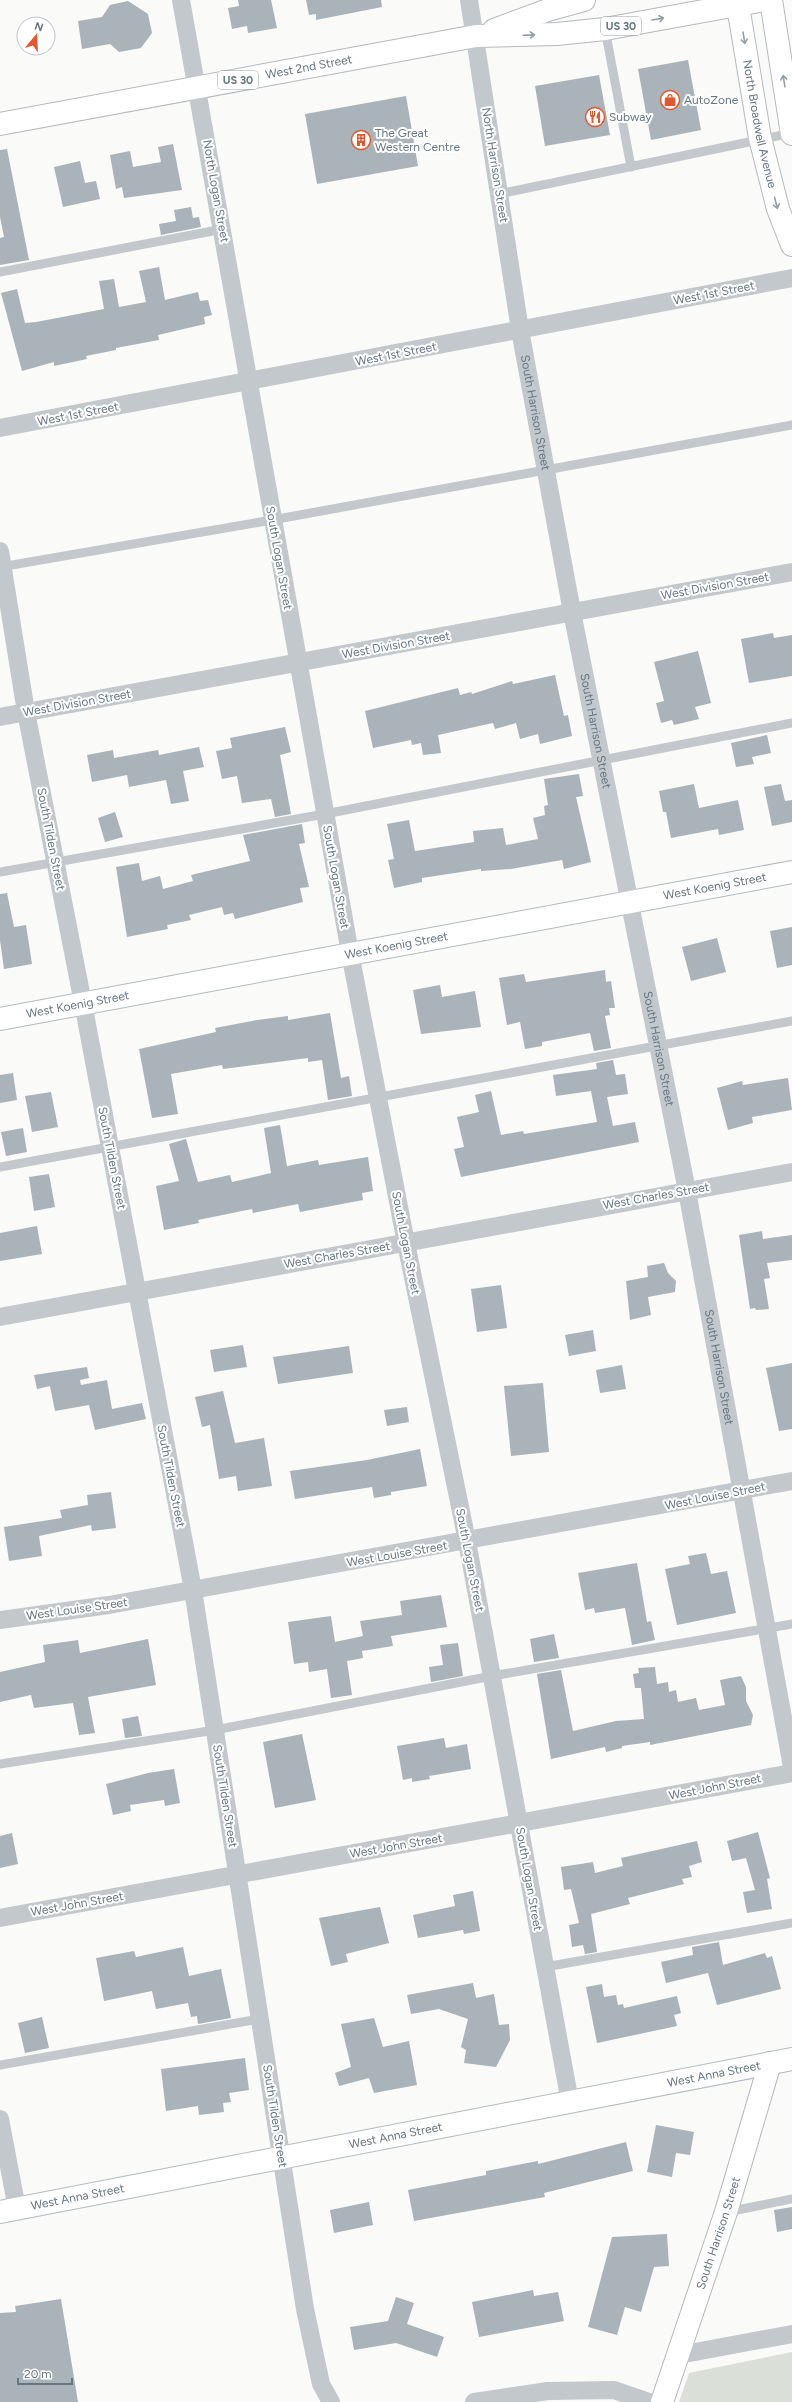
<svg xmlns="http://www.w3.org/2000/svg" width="792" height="2402" font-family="Figtree,sans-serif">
	<rect width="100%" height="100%" fill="#fafaf8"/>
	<path fill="#dadfd7" d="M792 2352V2402H679L689 2373Z"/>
	<path fill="#aab3b9" d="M238 0H271L277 28 248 33 247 26 232 29 228 8 239 6Z
		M306 0H381L382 7 316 20V14L309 15Z
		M128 1 148 14 152 33 141 48 119 52 110 44 82 49 78 21 102 17 110 5Z
		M688 60 701 130 651 140 638 69Z
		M599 75 610 135 545 146 535 86Z
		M406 96 418 166 317 184 305 114Z
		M173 144 182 190 124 198 122 187 116 189 110 155 130 151 133 167 161 162 158 147Z
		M7 149 29 260 0 265V238L4 237 0 217V150Z
		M80 161 85 183 96 181 100 199 63 207 54 167Z
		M191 207 193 218 199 217 201 227 161 235 159 224 176 221 174 210Z
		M159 267 165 300 198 292 200 301 208 300 212 315 204 317 205 324 158 335 159 340 116 348V350L86 356 87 359 54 366V362L22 371 1 293 17 289 25 323 36 322 104 309 99 281 114 279 119 307 146 302 139 271Z
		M773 633 774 638 792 635V676L749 683 741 639Z
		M698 651 711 703 695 707 699 719 674 725 672 720 661 723 656 703 664 701 654 662Z
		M555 675 564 716 568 715 572 736 540 744 538 734 520 739 516 723 495 729 493 723 438 735 441 753 423 755 421 743 412 745 411 740 373 748 365 711 458 688 460 695 471 692 472 694 512 681 513 684Z
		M285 727 291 752 280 755 291 814 275 817 271 799 242 803 237 776 222 779 216 751 232 748 230 738Z
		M767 735 771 753 752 757 754 764 736 767 731 743Z
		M199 747 204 767 183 771 189 801 171 804 166 780 129 787 127 775 92 782 87 755 113 750 114 758 158 750 159 755Z
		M579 774 583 796 576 797 591 862 564 869 562 860 511 869 481 871V869L422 878V882L394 888 388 860 394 859 387 824 409 820 415 851 474 842 473 831 503 828 506 845 538 839 533 818 545 815 544 806 548 805 544 779Z
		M694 784 699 808 738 800 744 830 719 835 718 829 671 838 666 812H663L659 791Z
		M781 784 785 801 792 800V822L772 826 764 787Z
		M115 812 123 837 105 842 98 818Z
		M302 824 305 843 299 844 309 887 300 888 303 902 235 919 233 913 224 915 222 907 189 915 191 920 167 925 168 929 127 937 116 867 139 863 142 881 160 876 163 889 193 881 191 875 250 861 243 835Z
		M7 893 14 927 26 925 32 964 4 969 0 940V894Z
		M792 927V965L777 968 770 931Z
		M717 938 726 972 691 981 682 947Z
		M605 970 606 982 611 981 615 1008H609L610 1015 605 1016 611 1048 594 1051 590 1033 542 1042V1046L525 1049 520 1022 507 1025 499 978 524 974 526 982Z
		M440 985 442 997 475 991 481 1027 421 1034 413 990Z
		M330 1013 341 1078 349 1076 352 1096 328 1100 322 1060 308 1062V1058L223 1069 222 1065 171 1074 178 1114 152 1118 139 1049 216 1032 215 1028 257 1020 288 1016V1020Z
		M613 1060 616 1075 625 1074 628 1094 607 1097 613 1126 635 1122 639 1142 461 1177 454 1149 464 1147 457 1117 479 1112 475 1095 491 1091 501 1135 523 1131 524 1134 597 1122 591 1091 556 1096 553 1075 597 1069 596 1063Z
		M13 1073 17 1100 0 1103V1075Z
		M788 1078 792 1110 752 1117 753 1123 728 1130 717 1088 742 1081 743 1085Z
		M51 1092 58 1127 32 1132 25 1096Z
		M280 1125 287 1166 318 1160 319 1165 368 1157 373 1191 362 1193 363 1200 300 1212 298 1204 253 1213 252 1209 198 1220 199 1223 164 1230 156 1186 179 1181 169 1144 186 1139 198 1182 230 1175 232 1182 271 1173 264 1128Z
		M23 1128 27 1152 6 1156 1 1132Z
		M49 1174 55 1207 34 1211 29 1177Z
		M37 1226 42 1254 0 1261V1233Z
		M762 1231 763 1239 792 1235V1260L767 1263 770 1278 764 1279 769 1309 756 1310 755 1308 750 1309 739 1235Z
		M664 1263 668 1273 676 1281 675 1292 648 1297 651 1315 630 1320 626 1281 648 1277 647 1266Z
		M501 1285 507 1328 477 1332 471 1289Z
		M593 1330 596 1351 569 1356 565 1335Z
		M243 1345 247 1367 214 1372 210 1350Z
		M349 1346 353 1373 278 1384 273 1357Z
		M792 1363V1429L779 1431 766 1368Z
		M622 1365 626 1389 600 1393 596 1370Z
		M87 1367 89 1378 80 1380 81 1385 107 1380 112 1409 142 1403 146 1419 95 1430 89 1405 55 1411 50 1386 37 1389 34 1375Z
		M543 1383 549 1452 511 1456 504 1386Z
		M223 1391 235 1443 264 1438 272 1486 238 1491 236 1476 219 1479 210 1425 202 1427 195 1397Z
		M407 1407 409 1422 387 1426 384 1410Z
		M420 1449 427 1486 391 1492V1495L374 1498 372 1487 295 1499 290 1471 367 1460Z
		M111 1492 116 1528 92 1531 91 1525 39 1536 42 1556 9 1561 4 1527 62 1518 60 1510 88 1505 87 1495Z
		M706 1553 711 1574 727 1571 736 1613 677 1625 665 1569 690 1564 688 1556Z
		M637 1563 647 1622 651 1621 655 1640 632 1645 625 1608 595 1613 594 1608 585 1610 578 1573Z
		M441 1595 447 1627 391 1636 393 1646 362 1651 363 1658 347 1661 352 1695 331 1698 327 1669 309 1672 308 1662 294 1664 288 1622 331 1616 335 1642 363 1636 360 1621 402 1615 400 1601Z
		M554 1634 559 1658 534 1662 530 1639Z
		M148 1639 156 1685 88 1697 95 1733 79 1735 73 1703 34 1708 31 1695 0 1702V1672L45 1662 43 1645 78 1640 80 1653Z
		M458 1643 463 1676 431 1682 429 1667 443 1665 440 1645Z
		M655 1667 657 1684 668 1682 669 1692 676 1690 678 1702 696 1698 699 1710 725 1705 720 1680 741 1676 746 1687V1701L753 1715 751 1725 650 1745V1742L622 1746V1748L606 1752 605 1747 551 1759 537 1674 561 1670 573 1731 616 1721 644 1719 641 1688H635L633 1674 639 1673 638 1668Z
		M138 1716 142 1736 125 1738 122 1719Z
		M302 1734 316 1800 275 1808 263 1742Z
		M444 1738 446 1748 467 1744 471 1769 429 1776 430 1779 412 1782V1778L403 1780 397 1746Z
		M174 1769 180 1803 165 1806 164 1800 130 1805 131 1811 113 1815 106 1784 148 1773Z
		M758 1832 770 1878 767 1879 772 1909 747 1913 743 1892 755 1890 746 1858 732 1861 727 1841Z
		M12 1833 18 1864 0 1868V1836Z
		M697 1841 702 1862 689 1866 692 1877 682 1879 684 1884 628 1898 630 1904 591 1914 597 1952 585 1954 583 1945 572 1947 569 1925 579 1923 571 1889 564 1890 561 1867 593 1862 595 1873 623 1866 621 1858Z
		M473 1891 480 1931 464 1934 463 1930 418 1938 413 1915 455 1906 453 1895Z
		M380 1907 389 1943 346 1954 348 1962 331 1966 319 1918Z
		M719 1942 723 1965 765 1953 767 1958 772 1956 781 1989 717 2005 708 1973 666 1983 661 1962 693 1955 692 1947Z
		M183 1947 189 1976 221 1969 231 2018 198 2024 197 2016 191 2017 188 2003 156 2009 152 1991 104 2001 96 1958 134 1951 136 1957Z
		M473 1983 476 1998 494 1994 499 2025 509 2024 510 2040 496 2067 464 2063 466 2050 461 2047 468 2019 439 2009 411 2014 407 1995Z
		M602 1984 604 1997 616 1995 618 2005 623 2004 624 2008 677 1996 681 2013 674 2015 677 2026 597 2043 586 1987Z
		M42 2017 49 2048 25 2053 18 2023Z
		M374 2018 383 2047 409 2041 417 2085 374 2093 369 2078 339 2086 335 2073 351 2067 341 2024Z
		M245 2058 249 2090 229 2093 231 2102 223 2103 224 2112 199 2115 198 2106 166 2111 161 2069Z
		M656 2125 694 2132 690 2155 676 2153 672 2177 647 2172Z
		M626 2142 633 2171 544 2193 545 2197 414 2221 408 2190 486 2175V2171L538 2161V2164Z
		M369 2202 373 2225 334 2233 330 2210Z
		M792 2207V2229L777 2232 774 2210Z
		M667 2234 669 2266 654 2267 641 2312 625 2307 617 2335 588 2327 612 2237Z
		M533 2290 534 2296 558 2292 564 2321 479 2337 472 2302Z
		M396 2297 414 2303 407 2324 444 2337 437 2357 396 2343 354 2350 350 2327 388 2321Z
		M61 2299 78 2402H0V2313L16 2312 15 2306Z"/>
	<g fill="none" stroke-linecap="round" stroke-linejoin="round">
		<g stroke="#b3babf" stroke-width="24">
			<g id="secondary">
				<path id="s2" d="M737 0 760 138 778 209 792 245"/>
				<path d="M771 0 792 134"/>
				<path id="s3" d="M0 1019 792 872"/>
				<path id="s4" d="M0 2212 792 2059"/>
				<path id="s5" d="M662 2402 726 2212 770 2063"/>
			</g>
		</g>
		<g stroke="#b4b9bd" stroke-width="24">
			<g id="highway">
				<path d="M494 30 548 10 584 0"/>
				<path id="s6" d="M0 124 476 36 557 34 605 29 764 0"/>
			</g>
		</g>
		<path stroke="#c3c8cc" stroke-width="9" d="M605 29 631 167
			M499 194 792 133
			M0 272 223 229
			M0 567 272 520 792 425
			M0 872 325 814 792 723
			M0 1167 792 1021
			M0 1764 215 1730 492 1676 792 1624
			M545 1967 792 1923
			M0 2065 259 2019
			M727 2212 792 2199"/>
		<g stroke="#c3c8cc" stroke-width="18">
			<path d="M181 0 350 953 406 1243 467 1541 570 2102"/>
			<path id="s1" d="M469 0 520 330 572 612 687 1191 792 1767"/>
			<path d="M0 428 792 278"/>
			<path d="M0 551 26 712 83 1003 193 1590 305 2309 321 2384 331 2402"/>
			<path d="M0 717 792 572"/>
			<path d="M0 1317 792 1172"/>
			<path d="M0 1620 109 1605 792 1481"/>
			<path d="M0 1918 792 1773"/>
			<path d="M0 2119 17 2209"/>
			<path d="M679 2355 792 2334"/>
			<path d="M474 2402 548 2391 614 2390 649 2402"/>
		</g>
		<use href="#secondary" stroke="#fff" stroke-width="22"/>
		<use href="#highway" stroke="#fff" stroke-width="22"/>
	</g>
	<defs><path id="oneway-shaft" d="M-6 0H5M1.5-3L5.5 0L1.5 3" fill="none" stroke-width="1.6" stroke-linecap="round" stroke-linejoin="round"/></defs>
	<g stroke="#939fa8">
		<use href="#oneway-shaft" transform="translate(658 19) rotate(-10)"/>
		<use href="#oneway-shaft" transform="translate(529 35) rotate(-2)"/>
		<use href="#oneway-shaft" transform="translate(744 38) rotate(81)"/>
		<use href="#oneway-shaft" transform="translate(784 81) rotate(-99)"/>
		<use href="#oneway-shaft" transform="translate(776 203) rotate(76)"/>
	</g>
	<defs>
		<g id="shop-ring" transform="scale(1)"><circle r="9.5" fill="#fff" stroke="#e4572e" stroke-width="1.5"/><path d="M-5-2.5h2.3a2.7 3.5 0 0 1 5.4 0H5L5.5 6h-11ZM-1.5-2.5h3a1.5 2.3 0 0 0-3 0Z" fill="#e4572e"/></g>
		<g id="restaurant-ring" transform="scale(1)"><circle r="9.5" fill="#fff" stroke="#e4572e" stroke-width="1.5"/><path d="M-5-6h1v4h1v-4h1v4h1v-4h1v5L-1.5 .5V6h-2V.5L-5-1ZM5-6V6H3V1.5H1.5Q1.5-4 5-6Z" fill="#e4572e"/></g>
		<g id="building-ring" transform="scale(1)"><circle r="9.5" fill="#fff" stroke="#e4572e" stroke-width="1.5"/><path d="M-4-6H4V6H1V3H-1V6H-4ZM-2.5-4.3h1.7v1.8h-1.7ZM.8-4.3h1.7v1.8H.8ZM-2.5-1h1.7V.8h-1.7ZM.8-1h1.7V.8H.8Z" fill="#e4572e"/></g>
	</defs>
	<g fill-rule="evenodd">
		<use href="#shop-ring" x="670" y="100"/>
		<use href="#restaurant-ring" x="595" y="117"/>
		<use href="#building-ring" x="361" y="140"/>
	</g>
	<g text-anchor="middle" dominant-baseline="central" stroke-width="4" stroke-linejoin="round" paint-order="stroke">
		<g fill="#fff" stroke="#939fa8" stroke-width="1">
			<rect x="601" y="17" width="40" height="18" rx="3"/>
			<rect x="218" y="71" width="40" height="18" rx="3"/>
		</g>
		<g font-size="11" font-weight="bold" fill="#657683">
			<text x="621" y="26">US 30</text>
			<text x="238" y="80">US 30</text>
		</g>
		<g font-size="12" fill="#657683" stroke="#fff">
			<text stroke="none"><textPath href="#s6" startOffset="314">West 2nd Street</textPath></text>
			<text stroke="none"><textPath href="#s2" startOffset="126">North Broadwell Avenue</textPath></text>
			<text transform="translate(495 165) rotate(81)">North Harrison Street</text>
			<text transform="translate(216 191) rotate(80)">North Logan Street</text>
			<text transform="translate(714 293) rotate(-11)">West 1st Street</text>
			<text transform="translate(396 354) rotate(-11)">West 1st Street</text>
			<text stroke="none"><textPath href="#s1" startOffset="418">South Harrison Street</textPath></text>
			<text transform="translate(78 414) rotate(-11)">West 1st Street</text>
			<text transform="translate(279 558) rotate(80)">South Logan Street</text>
			<text transform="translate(715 586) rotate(-10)">West Division Street</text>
			<text transform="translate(396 645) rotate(-10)">West Division Street</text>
			<text transform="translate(77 703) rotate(-10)">West Division Street</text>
			<text stroke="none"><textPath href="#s1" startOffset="742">South Harrison Street</textPath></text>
			<text transform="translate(51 839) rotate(79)">South Tilden Street</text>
			<text transform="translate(336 877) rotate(80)">South Logan Street</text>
			<text stroke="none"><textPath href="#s3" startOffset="727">West Koenig Street</textPath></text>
			<text stroke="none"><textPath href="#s3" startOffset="403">West Koenig Street</textPath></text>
			<text stroke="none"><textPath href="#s3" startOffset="79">West Koenig Street</textPath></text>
			<text stroke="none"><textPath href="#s1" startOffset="1066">South Harrison Street</textPath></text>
			<text transform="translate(112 1158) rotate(79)">South Tilden Street</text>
			<text transform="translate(656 1196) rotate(-10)">West Charles Street</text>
			<text transform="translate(406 1243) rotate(79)">South Logan Street</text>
			<text transform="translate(337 1255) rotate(-10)">West Charles Street</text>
			<text stroke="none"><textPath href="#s1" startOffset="1390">South Harrison Street</textPath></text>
			<text transform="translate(171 1476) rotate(79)">South Tilden Street</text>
			<text transform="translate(715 1496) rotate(-11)">West Louise Street</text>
			<text transform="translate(397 1554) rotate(-10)">West Louise Street</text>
			<text transform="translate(470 1560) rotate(79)">South Logan Street</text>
			<text transform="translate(77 1609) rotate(-8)">West Louise Street</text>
			<text transform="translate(715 1787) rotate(-11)">West John Street</text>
			<text transform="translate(225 1796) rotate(81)">South Tilden Street</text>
			<text transform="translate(396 1846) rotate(-10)">West John Street</text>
			<text transform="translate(529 1879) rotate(80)">South Logan Street</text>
			<text transform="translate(77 1904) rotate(-10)">West John Street</text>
			<text stroke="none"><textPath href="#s4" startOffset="727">West Anna Street</textPath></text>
			<text transform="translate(275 2116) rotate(81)">South Tilden Street</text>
			<text stroke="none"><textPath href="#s4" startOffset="403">West Anna Street</textPath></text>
			<text stroke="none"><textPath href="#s4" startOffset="79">West Anna Street</textPath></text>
			<text stroke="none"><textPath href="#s5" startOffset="178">South Harrison Street</textPath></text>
		</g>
		<g font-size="12" fill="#657683" stroke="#fff" text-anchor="start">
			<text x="684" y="100">AutoZone</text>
			<text x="609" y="117">Subway</text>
			<text x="375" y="133">The Great<tspan x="375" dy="14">Western Centre</tspan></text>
		</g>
	</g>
	<g transform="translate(36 36) rotate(18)"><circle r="19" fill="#ffffff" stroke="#c1c8cd"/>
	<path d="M0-3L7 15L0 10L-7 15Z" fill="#e4572e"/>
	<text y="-6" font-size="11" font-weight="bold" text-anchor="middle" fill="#657683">N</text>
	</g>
	<path d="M18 2378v6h54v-6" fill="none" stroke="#657683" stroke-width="2"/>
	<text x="24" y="2378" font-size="12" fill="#657683" stroke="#ffffff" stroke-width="3" paint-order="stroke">20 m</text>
</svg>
